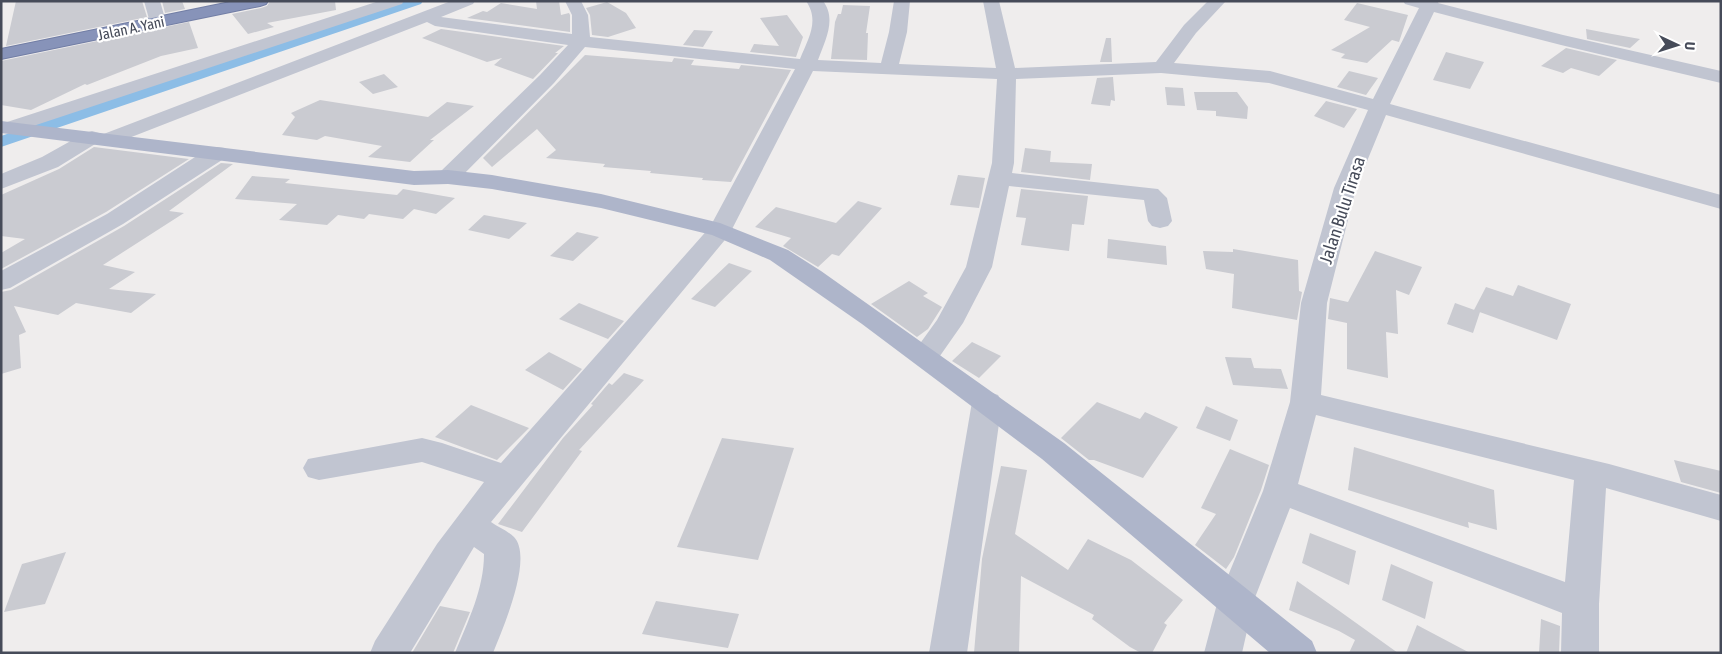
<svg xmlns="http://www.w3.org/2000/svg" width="1722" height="654" font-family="'Asap Condensed',sans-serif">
	<rect width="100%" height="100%" fill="#efeded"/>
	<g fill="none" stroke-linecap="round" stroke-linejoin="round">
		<path fill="#8cbde6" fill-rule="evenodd" d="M402 1H423L421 4 1 147V136Z"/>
	</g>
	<path fill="#cacbd1" d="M16 1H142L147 17 6 46Z
		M162 1H182L185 9 165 13Z
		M270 1H335L336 10 267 23 274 27 248 34 232 14 261 8 267 6Z
		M536 1H559L561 15 569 13 570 15V32L467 18 483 11 487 12 501 3 537 9Z
		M607 2 626 13 636 28 608 37 592 35 590 15 586 8Z
		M1357 3 1408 15 1399 42 1392 40 1367 63 1341 58 1345 54 1331 50 1370 27 1344 20Z
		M843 5 870 6 866 33H868L867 60 831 59 835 22 838 14H841Z
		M787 15 803 37 796 57 750 52 754 44 779 46 760 18Z
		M189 22 198 48 161 56 87 85 85 84 31 110 1 105V61Z
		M441 29 564 46 555 53H558L533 79 494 65 502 58 487 62 422 38Z
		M1586 29 1612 34 1640 39 1630 48 1587 39Z
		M694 30 713 31 703 47 683 45Z
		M1106 38H1111L1112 62H1100Z
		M1566 48 1617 60 1599 76 1571 68 1563 73 1541 66Z
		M1446 52 1484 62 1470 89 1433 80Z
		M585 55 672 62 674 58 694 60 691 65 739 69 741 65 791 70 731 182 702 180 703 178 650 173 651 171 603 167 605 164 546 158 556 150 537 129 492 167 483 158Z
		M1349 71 1378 78 1366 95 1337 87Z
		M384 74 398 87 373 94 359 82Z
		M1113 77 1115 101 1111 100 1110 106 1091 104 1097 78Z
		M1165 87 1183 88 1185 106 1167 105Z
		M1194 92H1237L1248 107 1247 119 1216 116V111L1197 110Z
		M320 100 428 117 447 102 474 106 430 140H434L410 162 368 157 382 146 325 136 317 140 282 135 295 117 291 113Z
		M1326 101 1357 109 1344 128 1314 116Z
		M94 147 189 159 106 212 1 269V253L25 239 1 236V195L59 169Z
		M1025 148 1051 151 1050 162 1092 164 1090 180 1021 172Z
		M221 163 233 164 169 211 184 213 103 265 135 272 109 289 156 294 131 313 76 303 58 315 14 306 26 332 19 335 21 368 1 374V292L11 290 124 226Z
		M958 175 985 178 979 208 950 205Z
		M252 176 290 179 285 183 397 195 403 189 455 198 436 214 414 209 403 219 369 214 364 219 338 215 327 225 279 220 297 204 235 199Z
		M1021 189 1088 196 1084 225 1072 224 1069 251 1021 245 1026 218 1016 217Z
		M858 201 882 208 839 256 832 254 818 267 783 246 791 238 755 227 776 207 836 223Z
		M484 215 527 223 509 239 468 230Z
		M577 232 599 237 573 261 550 256Z
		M1108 239 1166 246 1167 265 1107 258Z
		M1233 249 1298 260 1299 291 1302 292 1297 320 1232 308 1234 274 1206 269 1203 251 1233 252Z
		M1375 251 1422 267 1409 295 1396 290 1398 334 1386 332 1388 378 1347 369V323L1328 319 1330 298 1348 302Z
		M729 263 752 271 715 307 691 299Z
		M909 281 928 293 923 296 942 307 928 329 917 337 871 304Z
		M1518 285 1571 304 1557 340 1474 310 1486 287 1513 296Z
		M579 303 624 321 608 339 559 319Z
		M1455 303 1480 312 1473 333 1447 324Z
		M972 342 1001 356 979 378 952 361Z
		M549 352 582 369 563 390 525 370Z
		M1225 357 1251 358 1254 368 1281 369 1288 389 1233 385Z
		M624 373 644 380 579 450 582 451 522 532 498 524 563 438 593 405 591 404 609 383 612 385Z
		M1097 402 1140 419 1145 412 1178 427 1143 478 1094 460H1089L1061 438Z
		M471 405 529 428 497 460 435 437Z
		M1206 406 1238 420 1230 441 1196 428Z
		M722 438 794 448 758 560 677 547Z
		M1354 447 1494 490 1497 530 1468 522 1469 528 1348 490Z
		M1230 449 1269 465 1261 490 1234 557 1226 569 1195 545 1216 514 1201 508Z
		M1674 460 1721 471V493L1681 482Z
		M1001 466 1027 470 1015 534 1068 570 1088 539 1131 560 1183 600 1164 623 1167 625 1152 653H1141L1130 647 1092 619 1094 615 1021 576 1019 653H974L982 559Z
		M1310 533 1356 551 1349 585 1302 563Z
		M66 552 45 604 4 612 22 564Z
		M1391 564 1433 582 1425 619 1382 600Z
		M1297 581 1338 610 1398 653H1349L1355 640 1339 631 1289 610Z
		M656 601 739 614 728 648 642 634Z
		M440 606 470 612 453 653H412Z
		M1541 619 1560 626 1559 653H1539Z
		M1417 625 1470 653H1406Z"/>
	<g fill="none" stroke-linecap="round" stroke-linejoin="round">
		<g stroke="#727ea5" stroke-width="2">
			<path id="highway" d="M235 1H268L266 4 260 6 1 59V49Z"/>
		</g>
		<path fill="#c1c5d1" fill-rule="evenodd" d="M144 1H160L166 22 163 26H151Z
			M379 1H404L402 4 18 131 11 133 4 131 1 128 4 123Z
			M451 1H475L473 4 441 17 572 34V15L565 1H581L588 15 590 37 800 59C808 39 820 21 806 1H823C837 19 825 41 818 60L881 63 889 32 894 1H910L907 32 899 64 996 68 983 1H999L1015 68 1156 62 1184 25 1208 1H1226L1196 33 1174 63 1270 71 1373 99 1419 8 1405 4 1403 1H1439L1438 3 1563 35 1721 71V83L1561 45 1434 12 1390 104 1721 195V209L1386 115 1356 188 1327 303 1321 395 1609 464 1721 495V521L1606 488 1599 604V653H1561L1562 613 1290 508 1254 600 1242 653H1204L1218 600 1263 491 1290 402 1301 303 1334 188 1368 110 1269 83 1161 73 1016 79 1014 163 1012 173 1158 189 1167 198 1172 221 1168 226 1160 228 1152 226 1148 221 1144 200 1009 186 992 267 963 323 935 363 925 365 915 363 911 356 937 320 966 267 992 163 997 79 813 71 729 235 491 522C498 527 508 531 514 537 534 558 502 630 493 653H455C468 621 484 589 484 554L474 547 410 653H370L375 641 437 544 484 482 422 462 319 480 308 477 303 468 308 459 422 438 442 443 501 463 710 227 795 69 585 47 554 83 456 182 448 184 440 182 437 177 440 172 540 75 568 45 435 26 427 22 116 143 109 145 102 143 100 141 58 167 1 189V174L42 157 85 133 92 131 99 133 101 135ZM1316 415 1574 480 1565 582 1298 484Z
			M217 147 225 148 228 153 225 158 123 224 10 288 1 290V271L107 214 209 148Z
			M987 391 998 395 1002 402 967 653H929L972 402 976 395Z"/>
		<path fill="#aeb5ca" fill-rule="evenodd" d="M1 121 414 171 448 170 492 175 601 194 720 223 788 250 821 271 1064 443 1312 641 1317 653H1270L1042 459 862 324 770 260 712 235 601 208 492 189 448 184 414 185 1 133Z"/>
		<use href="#highway" fill="#8793b9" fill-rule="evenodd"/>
	</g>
	<g text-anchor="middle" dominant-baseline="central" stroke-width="4.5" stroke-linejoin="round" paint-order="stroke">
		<g font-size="15" fill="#464b59" stroke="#fff">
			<text transform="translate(131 28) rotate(-12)">Jalan A. Yani</text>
		</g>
		<g font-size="18" fill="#464b59" stroke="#fff">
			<text transform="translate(1342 210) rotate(-72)">Jalan Bulu Tirasa</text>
		</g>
	</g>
	<rect width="1722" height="654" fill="none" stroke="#464b59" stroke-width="5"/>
	<g transform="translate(1677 45) rotate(94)" stroke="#ffffff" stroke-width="4" paint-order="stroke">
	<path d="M0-4L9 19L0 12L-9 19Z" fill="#464b59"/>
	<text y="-8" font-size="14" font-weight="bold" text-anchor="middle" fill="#464b59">U</text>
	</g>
</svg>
